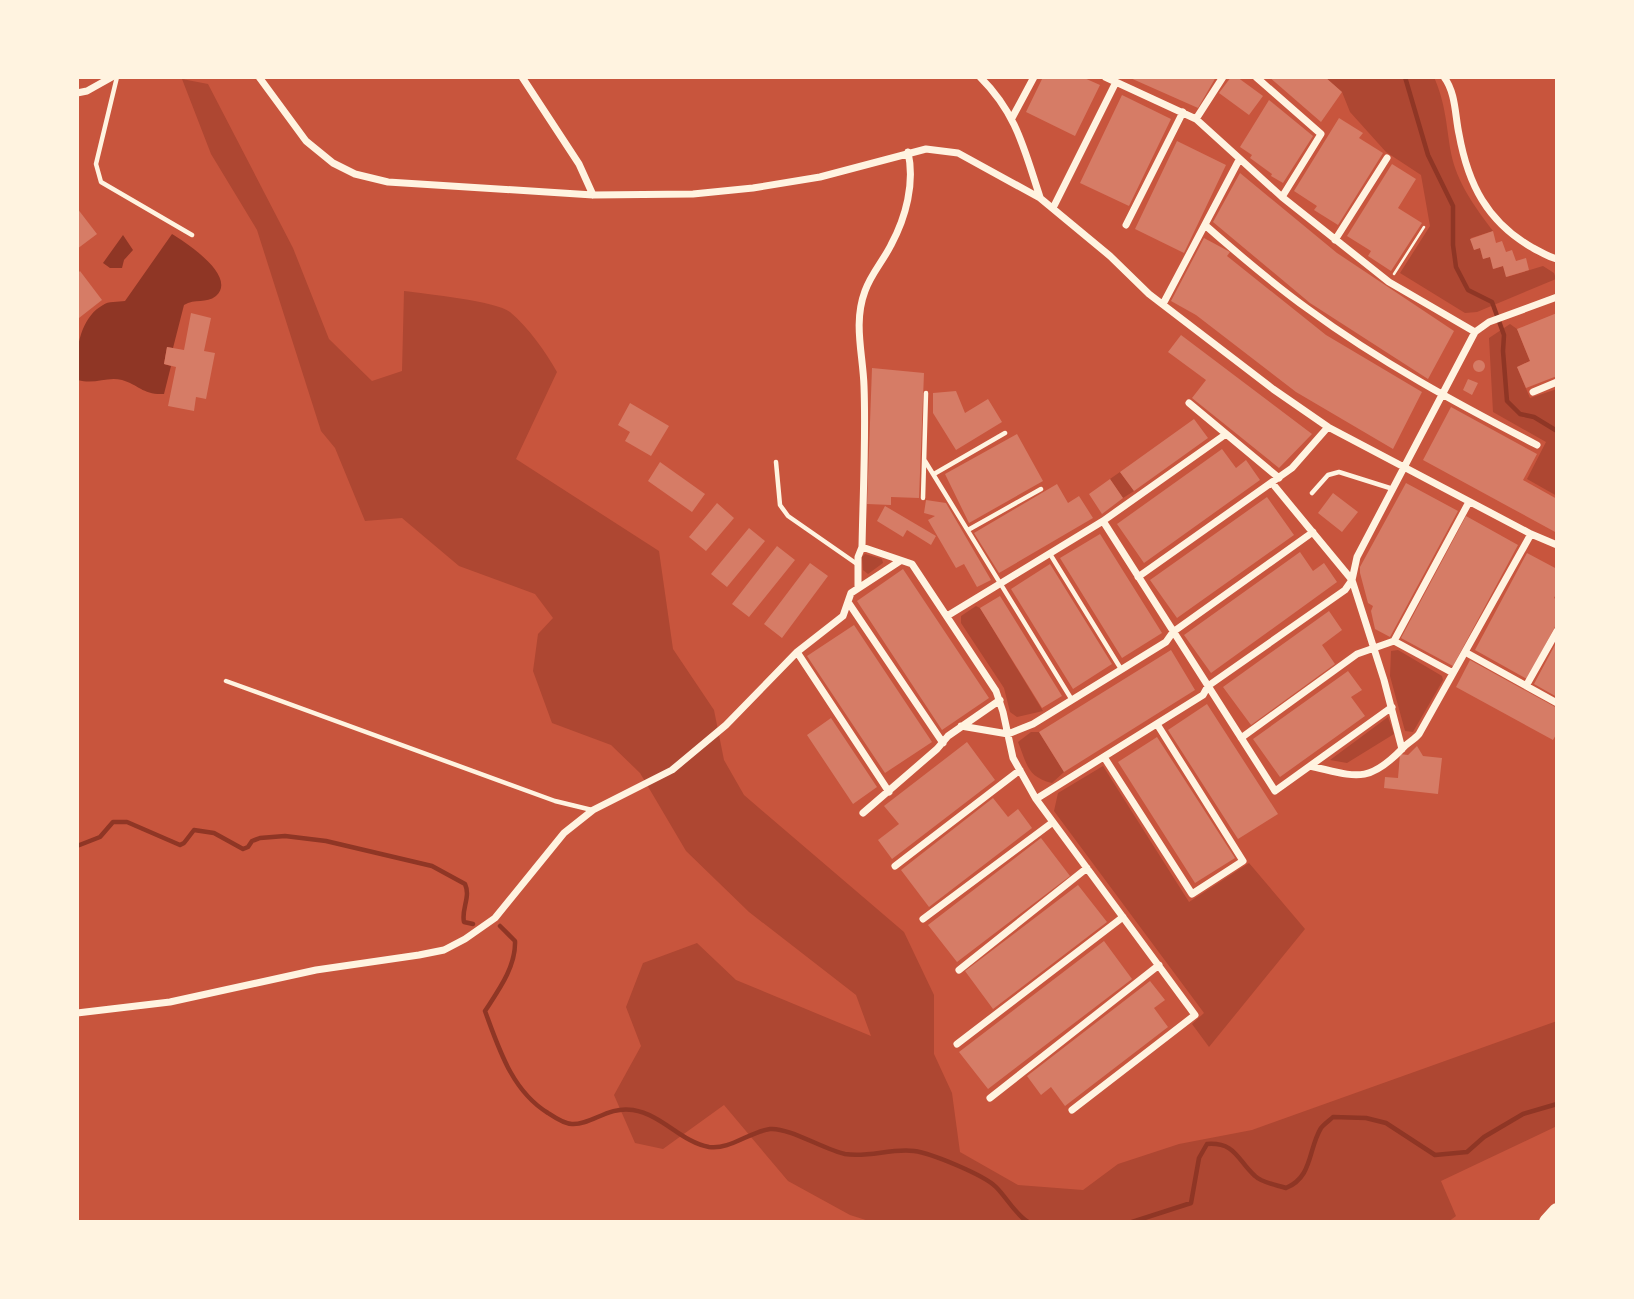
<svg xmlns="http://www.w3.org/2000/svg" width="1634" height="1299" font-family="Cabin,sans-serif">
	<rect width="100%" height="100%" fill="#c8553d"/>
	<path fill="#ae4732" d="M1325 77H1434C1446 105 1446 124 1451 153 1457 183 1475 207 1493 231L1471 238 1474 250 1480 248 1483 259 1490 257 1494 269 1503 266 1507 277 1543 266 1554 273 1556 279 1477 312 1465 313 1400 273 1430 226 1421 175 1386 152 1350 112 1342 92Z
		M182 79 208 84 293 248 329 339 372 381 402 371 404 291C426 294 496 301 510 312 529 328 545 351 557 372L516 459 659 551 673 649 714 710 724 760 744 795 904 932 934 995V1054L952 1093 960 1152 1018 1185 1083 1190 1118 1164 1179 1144 1252 1130 1557 1021V1126L1441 1181 1456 1216 1448 1222H872L850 1215 788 1181 724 1105 663 1149 635 1143 614 1095 641 1046 626 1007 643 963 697 943 736 980 871 1036 856 995 749 912 686 851 640 773 611 745 552 723 533 671 538 634 553 618 535 594 459 566 402 518 365 521 335 448 321 431 257 230 211 154Z
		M1510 324 1517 329 1530 361 1517 367 1530 398 1557 389V496L1527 479 1546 442 1493 412 1489 338Z
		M1120 472 1134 491 1123 498 1110 479Z
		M865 554 882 559 883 563 868 574 863 570 862 557Z
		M976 606 980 608 1043 711 1017 717 1010 712 1004 688 961 623V616Z
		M1398 650 1442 676 1443 680 1413 732 1405 731 1390 676 1391 651Z
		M1388 717 1394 734 1347 763 1330 760Z
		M1031 732H1039L1064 772 1052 783C1027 777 1027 764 1018 742Z
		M1103 766 1189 902 1249 863 1305 929 1209 1047 1192 1024 1204 1013 1054 811 1058 793Z"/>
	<path fill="#8f3625" d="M172 234C185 242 238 276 216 296 206 304 195 298 184 305L173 348 167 347 164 364 171 366 164 394C143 395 139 385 122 380 107 376 95 385 78 380 74 355 79 318 103 305 108 301 118 302 125 301Z
		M123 235 133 250 124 260 122 268H110L103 263Z"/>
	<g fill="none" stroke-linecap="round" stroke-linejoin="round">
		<path stroke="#8f3625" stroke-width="4.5" d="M1405 77 1428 155 1453 206V245L1456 267 1468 290 1492 302 1504 335 1503 351 1507 401 1520 414 1534 417 1557 431
			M77 846 100 837 113 822H127L180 845 184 843 194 830 214 833 243 849 248 847 252 841 260 838 285 836 326 841 432 866 465 884C471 897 461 909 464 922L473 924
			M500 926 515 941C516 967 498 991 485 1011 499 1049 512 1091 548 1113 554 1117 564 1124 572 1124 592 1125 607 1106 633 1110 663 1115 681 1142 709 1147 730 1150 749 1132 770 1129 788 1127 825 1150 845 1154 868 1158 891 1148 914 1151 931 1153 984 1175 996 1187 1007 1198 1015 1214 1028 1222
			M1132 1222 1191 1203 1199 1158 1207 1144C1236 1142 1237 1160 1255 1176 1262 1183 1277 1185 1286 1188 1313 1177 1308 1149 1321 1128 1324 1124 1330 1120 1333 1117L1366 1118 1386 1123 1435 1155 1467 1152 1484 1137 1523 1114 1557 1104"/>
	</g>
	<path fill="#d67c66" d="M1043 77H1082L1100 85 1075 136 1026 112Z
		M1128 77H1216L1198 108Z
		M1231 77H1237L1263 96 1249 115 1219 93Z
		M1269 77H1325L1342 92 1321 122Z
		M1122 95 1171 119 1129 206 1080 183Z
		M1269 100 1313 136 1283 183 1271 176 1272 174 1250 158 1252 155 1240 147Z
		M1339 118 1363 133 1359 138 1383 153 1338 225 1314 210 1317 206 1294 191Z
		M1177 141 1226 165 1184 253 1135 229Z
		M1392 164 1416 179 1398 208 1422 223 1391 271 1368 256 1371 251 1347 236Z
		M1240 173 1337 253 1454 331 1428 379 1310 303 1213 222Z
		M77 208 97 234 77 249Z
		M1493 231 1496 243 1502 241 1506 252 1512 250 1516 261 1526 258 1529 270 1506 277 1503 266 1493 269 1490 257 1483 259 1480 248 1474 250 1470 239Z
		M1204 238 1230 252 1227 256 1326 335 1422 392 1393 449 1296 392 1196 315 1171 301Z
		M80 271 102 300 79 318 77 314V274Z
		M191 313 211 318 204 351 215 353 206 399 196 397 194 411 168 406 176 367 164 364 167 347 184 350Z
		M1557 313V376L1526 388 1517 367 1530 361 1517 329Z
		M1181 335 1312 434 1279 468 1192 398 1206 380 1168 352Z
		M1473 366a6 6 0 1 1 12 0a6 6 0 1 1-12 0Z
		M872 368 924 373 919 498 891 497V505L867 504Z
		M1468 379 1478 383 1472 395 1463 390Z
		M956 391 965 413 988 399 1002 422 956 450 933 413V393Z
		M630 403 669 426 651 456 625 441 630 432 618 425Z
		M1451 407 1537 454 1523 480 1557 499V533L1423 460Z
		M1194 419 1208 438 1134 491 1120 472Z
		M1017 434 1043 481 969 523 945 474Z
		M1222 449 1236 468 1246 460 1260 480 1144 563 1117 524Z
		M660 462 705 494 692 512 648 481Z
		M1110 479 1123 498 1102 514 1089 494Z
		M1406 483 1458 511 1390 637 1375 629 1371 611 1373 606 1368 603 1360 573V567Z
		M1057 484 1068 503 1079 496 1093 518 999 573 974 533Z
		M1333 493 1358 512 1342 532 1318 513Z
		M1267 497 1294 535 1177 618 1150 580Z
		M926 500 946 503 991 580 977 587 964 564 956 568 928 520 935 516 924 513Z
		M717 503 734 518 706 551 689 537Z
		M885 506 936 536 931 545 907 530 903 537 877 521Z
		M1466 516 1518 545 1453 666 1401 638Z
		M749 528 765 541 727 587 711 574Z
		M1100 534 1162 633 1122 658 1060 558Z
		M777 546 795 560 749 617 732 604Z
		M1300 552 1313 571 1324 563 1337 582 1211 673 1184 635Z
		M1527 553 1557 569V592L1554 598 1557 600V623L1527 679 1475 650Z
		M810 563 828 576 782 638 764 624Z
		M1050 564 1112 664 1073 689 1011 589Z
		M903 569 989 698 942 730 857 601Z
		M1000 596 1062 696 1042 708 980 608Z
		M1329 611 1342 630 1322 645 1335 664 1251 725 1223 687Z
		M854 625 932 742 885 773 807 656Z
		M1557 641V697L1534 684Z
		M1171 650 1195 690 1064 772 1039 732Z
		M1470 660 1557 708V733L1553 740 1456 687Z
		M1348 671 1362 690 1351 697 1365 716 1280 777 1253 739Z
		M1207 704 1278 814 1238 839 1168 730Z
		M831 718 877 787 853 804 807 735Z
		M1157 737 1235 858 1195 883 1118 762Z
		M967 742 995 780 892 859 878 840 899 824 884 806Z
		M1417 746 1423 756 1442 758 1438 794 1384 788 1385 777 1398 778 1400 754 1408 755Z
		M993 798 1008 817 1018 809 1032 828 929 907 901 870Z
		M1041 838 1070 876 957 962 928 925Z
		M1078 885 1107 922 993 1009 965 971Z
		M1104 941 1132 979 988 1089 959 1052Z
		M1150 981 1165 1000 1154 1008 1168 1027 1065 1106 1051 1087 1041 1095 1027 1076Z"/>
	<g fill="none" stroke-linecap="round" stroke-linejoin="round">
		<path stroke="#fff3e0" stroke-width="2.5" d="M1394 274 1424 227"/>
		<path stroke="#fff3e0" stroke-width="4.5" d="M117 77 96 164 101 182 192 235
			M925 461 1072 700
			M776 462 780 505 788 516 857 564
			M934 474 1005 433
			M1312 493 1328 475 1339 472 1393 489
			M923 498 926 393
			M968 530 1041 489
			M1050 554 1121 669
			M226 681 555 801 592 810"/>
		<path stroke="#fff3e0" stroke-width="7" d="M259 77 306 141 333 163 355 174 388 182 593 195 693 194 753 188 820 177 926 149 958 153 1040 198 1110 256 1149 294 1273 389 1328 427 1531 534 1557 545
			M522 77 579 164 593 195
			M980 77C1017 114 1024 149 1040 197
			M1105 77 1196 119 1282 197 1389 282 1475 332
			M1256 77 1321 134 1282 197
			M1444 77C1456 93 1455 116 1459 134 1468 184 1487 222 1533 248 1541 252 1548 257 1557 259
			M77 93 87 91 112 77
			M1012 118 1034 77
			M1196 119 1223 77
			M1053 208 1116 82
			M1126 225 1183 112
			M1205 225C1238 254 1272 283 1308 309 1380 362 1458 404 1537 445
			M1335 240 1387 158
			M1163 304 1239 160
			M1533 392 1557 382
			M1189 403 1279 478
			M1272 483 1352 580 1384 680 1402 749
			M1103 521 1275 791 1392 707
			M862 547 912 564 996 691 1003 712 1013 758 1036 799 1195 1015 1072 1110
			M1138 577 1292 468 1328 427
			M858 588V557L862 547C863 493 866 439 864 386 863 354 853 323 865 291 871 274 883 261 891 245 906 217 915 183 908 152
			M848 602 943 743
			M947 616 1103 521 1226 434
			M1394 641 1469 502
			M797 652 889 792
			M1465 652 1557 703
			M1526 686 1557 631
			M961 726 1008 734 1033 724 1166 642 1173 632 1313 532
			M1241 738 1357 654 1394 641 1453 673
			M1104 757 1192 894 1243 861 1157 724
			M1310 766C1355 776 1367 785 1402 749 1407 743 1414 740 1419 734L1531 534
			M1036 799 1203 695 1208 686 1345 590 1352 580 1357 557 1475 332 1489 322 1557 297
			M863 813 937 749 948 736 1000 700
			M895 866 1020 770
			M923 919 1053 822
			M959 970 1087 868
			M77 1013 170 1002 316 970 419 955 444 950 465 939 495 918 564 833 593 810 672 770 726 725 797 652 843 616 851 593 900 561
			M957 1044 1123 917
			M990 1098 1159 965"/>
		<path stroke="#fff3e0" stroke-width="16" d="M1547 1222 1557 1211"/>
	</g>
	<rect width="1634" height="1299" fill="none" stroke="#fff3e0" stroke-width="158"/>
</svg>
